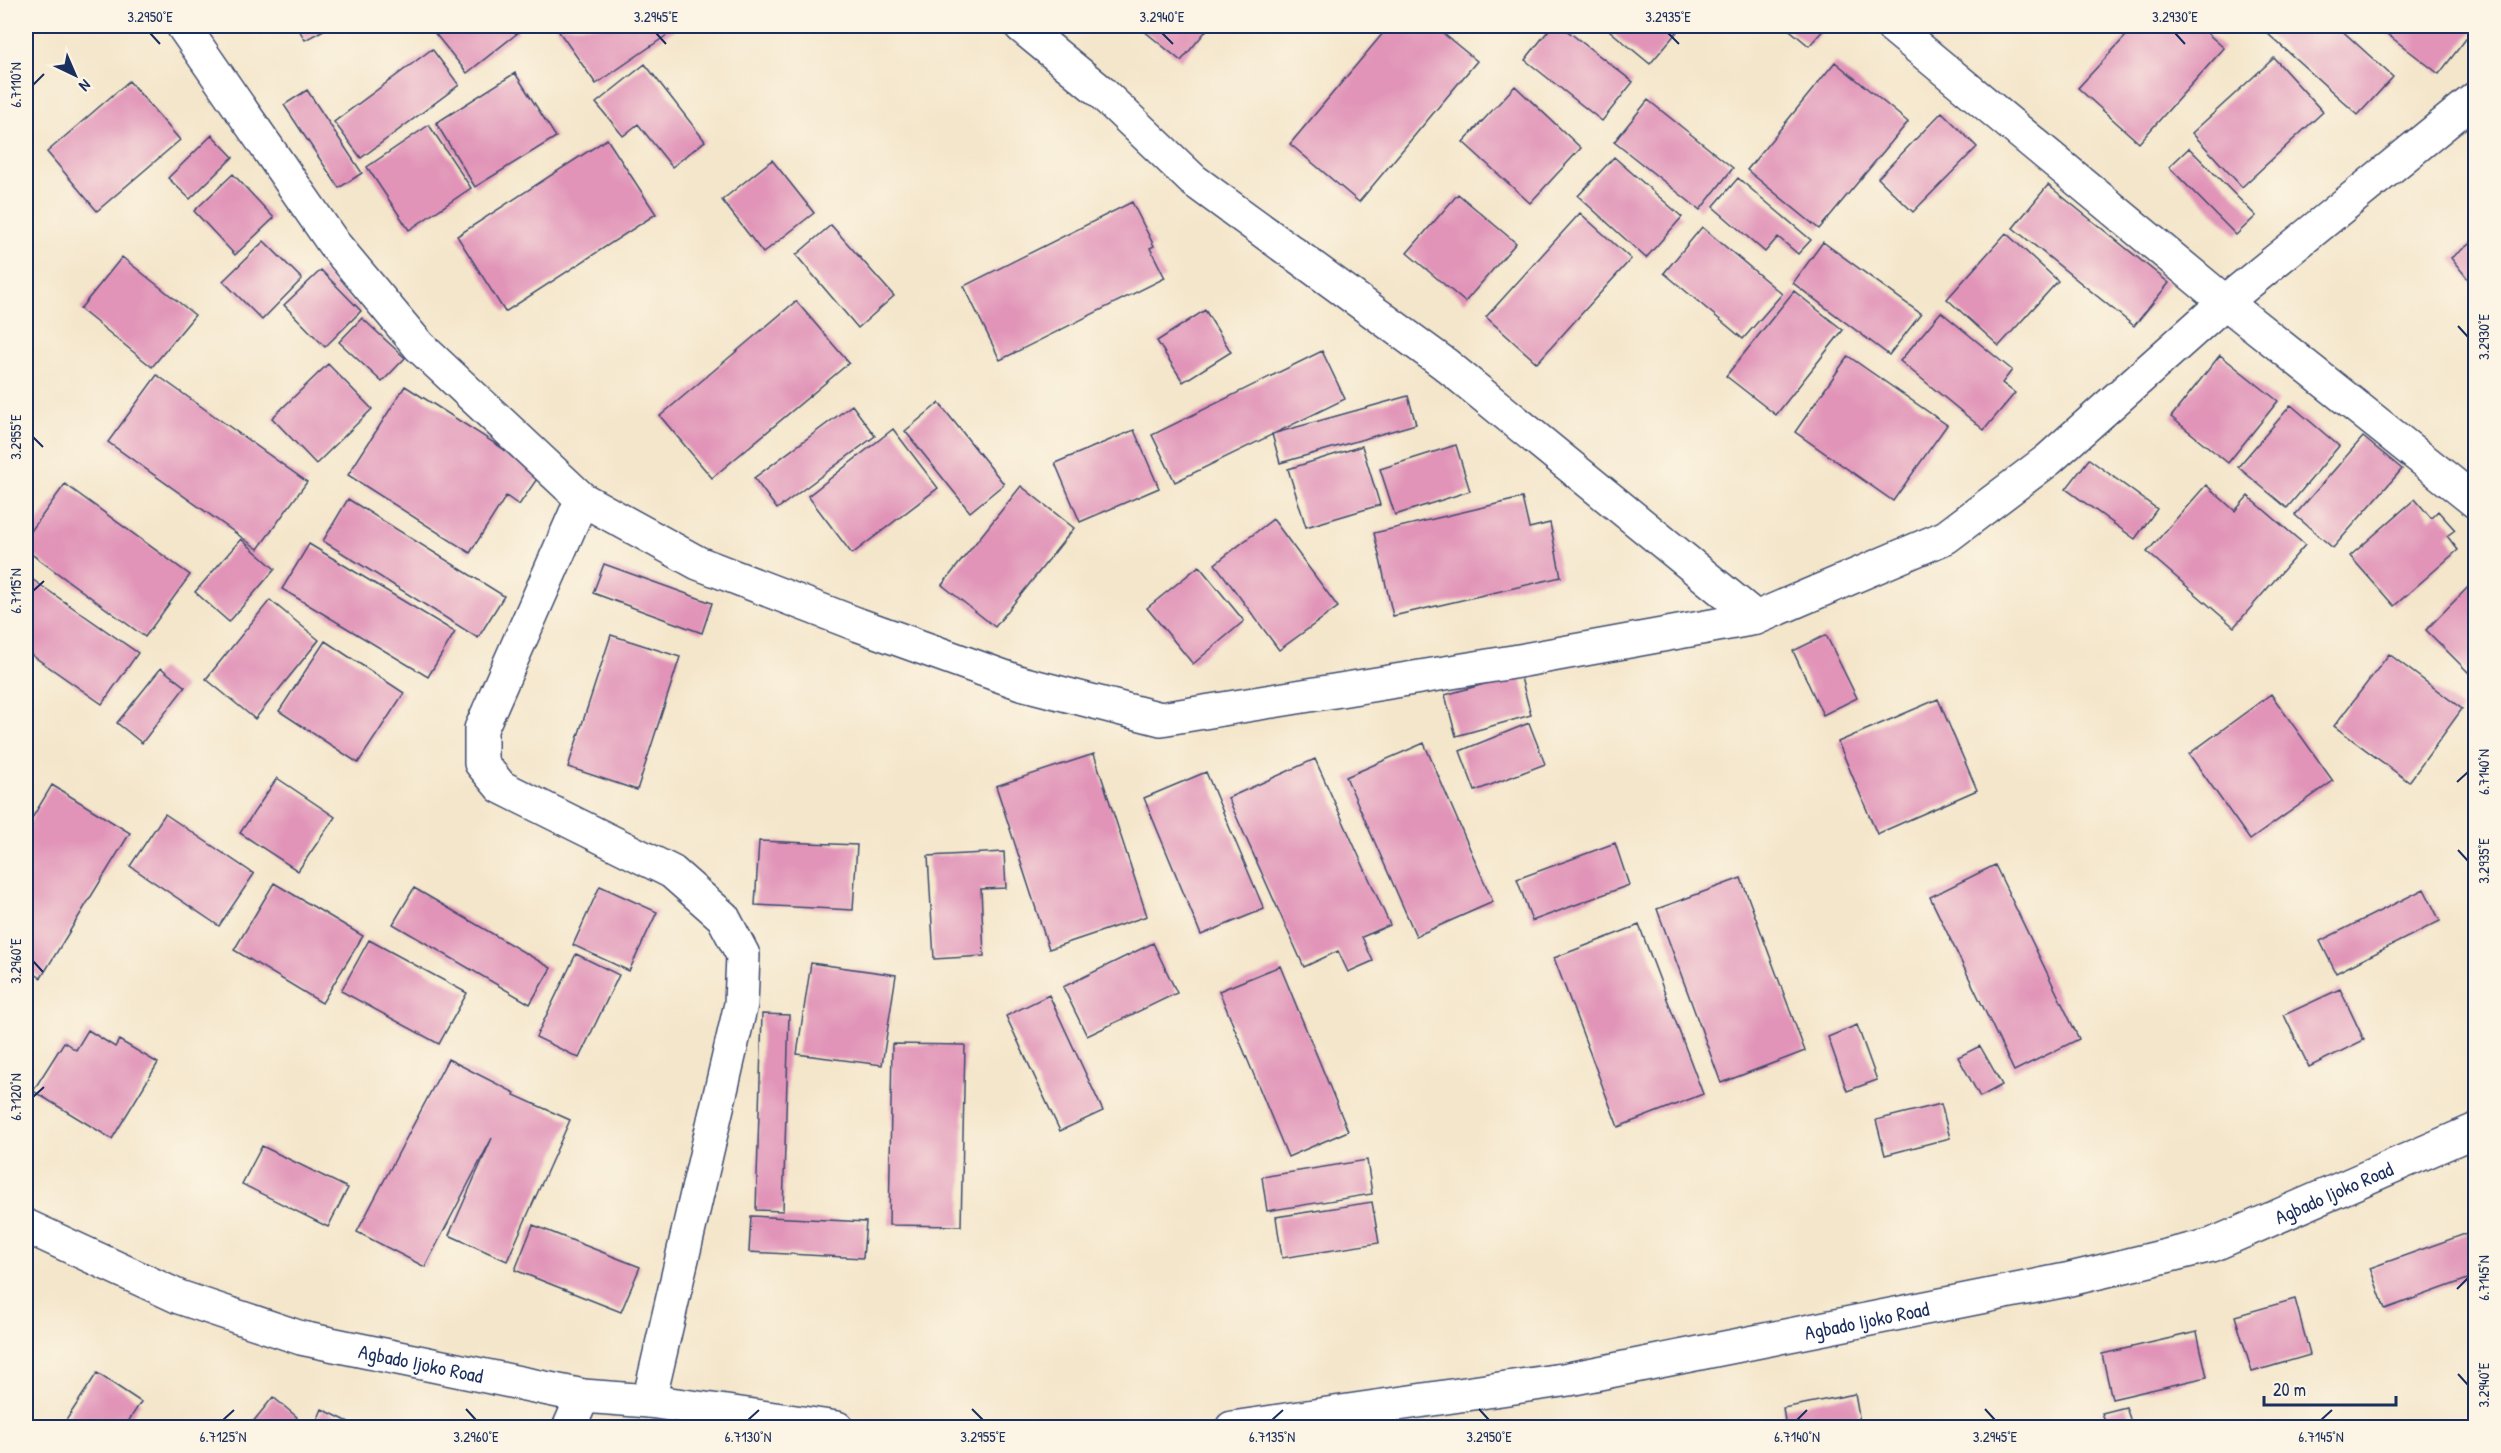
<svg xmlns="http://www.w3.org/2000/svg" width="2501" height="1453" font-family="'Patrick Hand',sans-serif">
	<rect width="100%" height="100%" fill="#fcf5e5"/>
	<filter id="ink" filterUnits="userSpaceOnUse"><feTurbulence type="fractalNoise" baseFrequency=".0167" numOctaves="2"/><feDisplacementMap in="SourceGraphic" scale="12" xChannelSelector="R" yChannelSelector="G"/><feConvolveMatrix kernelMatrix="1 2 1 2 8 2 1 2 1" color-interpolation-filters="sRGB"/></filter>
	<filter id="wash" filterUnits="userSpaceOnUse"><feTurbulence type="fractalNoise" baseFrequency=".008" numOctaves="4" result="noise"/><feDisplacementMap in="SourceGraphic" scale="24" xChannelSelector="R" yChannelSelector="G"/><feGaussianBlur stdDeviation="1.35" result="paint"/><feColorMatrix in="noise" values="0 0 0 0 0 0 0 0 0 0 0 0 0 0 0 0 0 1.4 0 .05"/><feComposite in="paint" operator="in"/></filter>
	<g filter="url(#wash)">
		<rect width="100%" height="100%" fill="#f4e6cb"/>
		<g id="blocks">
			<path fill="#e194b8" d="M297 26H331L305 40Z
				M429 26H514L519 32 467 73Z
				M555 26H680L596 84Z
				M1138 26H1210L1181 61Z
				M1389 26H1434L1477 61 1359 202 1290 144Z
				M1552 26H1561L1633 82 1602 121 1525 60Z
				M1604 26H1682L1650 64Z
				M1785 26H1827L1809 46Z
				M2135 26H2199L2224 48 2139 143 2078 88Z
				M2274 26H2337L2393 77 2358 115 2267 33Z
				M2379 26H2476L2439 74 2378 27Z
				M432 49 459 85 361 158 334 122Z
				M2274 58 2323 112 2242 187 2192 133Z
				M1835 62 1908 122 1819 229 1747 170Z
				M645 64 705 141 672 167 638 124 623 136 596 103Z
				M515 73 556 137 475 187 436 123Z
				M129 81 180 140 97 211 47 152Z
				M1515 86 1581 148 1530 203 1463 142Z
				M307 90 362 173 339 188 284 105Z
				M1648 100 1733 168 1700 210 1614 142Z
				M1942 112 1977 147 1913 212 1878 178Z
				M429 125 471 188 409 230 367 167Z
				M212 135 233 157 190 199 168 178Z
				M607 139 656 214 505 312 457 236Z
				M2189 148 2256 216 2236 235 2169 167Z
				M1614 157 1682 217 1646 258 1578 196Z
				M772 160 814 213 763 253 722 200Z
				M233 174 274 218 235 255 194 211Z
				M1738 178 1811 240 1798 254 1778 237 1765 252 1713 207Z
				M2048 185 2169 283 2134 326 2013 228Z
				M1458 194 1516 243 1465 302 1407 253Z
				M1132 202 1154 246 1150 248 1165 278 1000 360 964 286Z
				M1580 213 1631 259 1537 363 1486 317Z
				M831 225 894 296 858 328 796 255Z
				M1702 227 1782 294 1743 339 1664 273Z
				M2006 233 2058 281 1999 346 1947 299Z
				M2476 239V289L2451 258Z
				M264 241 302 279 262 320 223 281Z
				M1823 242 1921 314 1889 355 1793 283Z
				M122 257 195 315 152 367 80 309Z
				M321 270 361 311 325 347 284 305Z
				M1794 291 1843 330 1776 415 1726 376Z
				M796 301 849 363 712 478 660 416Z
				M1205 310 1231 352 1183 382 1157 341Z
				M1941 312 2012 370 2002 383 2015 393 1984 430 1900 361Z
				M362 318 405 358 382 382 339 342Z
				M1322 351 1345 399 1175 482 1152 435Z
				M2220 355 2278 401 2228 463 2171 417Z
				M1848 356 1947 425 1893 501 1795 432Z
				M328 364 372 409 316 464 272 418Z
				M157 375 307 482 258 549 108 442Z
				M405 386 541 473 519 505 506 496 470 553 348 475Z
				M1408 396 1416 424 1280 463 1272 434Z
				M939 403 1004 484 970 512 905 431Z
				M852 405 875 436 777 509 754 478Z
				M2291 405 2339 446 2287 508 2238 467Z
				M893 429 938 488 852 554 808 496Z
				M1134 430 1159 488 1080 522 1055 463Z
				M2363 437 2402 469 2333 548 2295 515Z
				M1456 445 1470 491 1395 515 1380 469Z
				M1362 446 1380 505 1306 527 1288 469Z
				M2089 459 2157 509 2135 539 2066 489Z
				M65 484 190 575 145 637 26 550V538Z
				M2206 485 2235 511 2248 496 2305 545 2234 627 2147 552Z
				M1021 486 1074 528 995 627 942 585Z
				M1522 498 1529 528 1550 523 1561 577 1393 616 1374 533Z
				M348 499 504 596 478 638 323 541Z
				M2415 499 2431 518 2438 511 2455 530 2447 536 2458 550 2394 606 2350 556Z
				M1273 519 1338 607 1279 650 1215 564Z
				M241 539 275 569 229 622 195 592Z
				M309 544 455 632 428 677 282 589Z
				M604 564 712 603 702 633 593 593Z
				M1199 566 1244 621 1193 664 1147 608Z
				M26 575 138 653 102 704 26 651Z
				M2476 579V680L2426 630Z
				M270 600 319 640 255 719 206 679Z
				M611 635 680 657 637 790 568 767Z
				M1826 635 1857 698 1823 715 1793 651Z
				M325 641 404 693 358 763 279 711Z
				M2389 654 2462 709 2409 782 2334 726Z
				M161 668 185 687 142 743 117 723Z
				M1520 674 1531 715 1456 736 1445 695Z
				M2271 694 2333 781 2250 840 2189 754Z
				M1938 699 1977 790 1877 834 1838 742Z
				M1529 723 1545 764 1475 791 1460 751Z
				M1424 743 1493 902 1416 936 1346 777Z
				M1094 754 1147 916 1049 949 996 786Z
				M1315 759 1390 925 1362 937 1373 961 1348 972 1338 951 1304 967 1228 798Z
				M1206 772 1264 909 1201 935 1144 798Z
				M277 778 335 817 298 871 240 833Z
				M52 785 130 833 41 978 26 968V828Z
				M165 814 254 874 219 926 130 866Z
				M759 841 857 845 853 910 755 905Z
				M1615 843 1629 885 1532 921 1517 879Z
				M1004 852 1006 888 981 889 984 956 934 959 928 856Z
				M1995 865 2079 1039 2014 1071 1930 897Z
				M1741 878 1805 1051 1721 1083 1657 909Z
				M274 883 363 936 322 1003 234 950Z
				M600 886 657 912 629 971 573 945Z
				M414 888 551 968 530 1004 393 924Z
				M2424 889 2440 921 2336 973 2320 941Z
				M1639 925 1703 1094 1618 1127 1554 958Z
				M369 940 467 993 439 1044 341 991Z
				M1153 943 1177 993 1087 1036 1063 987Z
				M576 954 619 975 579 1058 536 1037Z
				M811 963 896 975 882 1065 797 1054Z
				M1280 966 1348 1131 1288 1157 1219 991Z
				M2340 989 2364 1040 2309 1067 2284 1015Z
				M1049 995 1103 1111 1060 1131 1006 1016Z
				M762 1014 789 1015 783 1211 756 1210Z
				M1857 1025 1877 1080 1847 1091 1828 1037Z
				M88 1030 115 1047 119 1040 158 1063 112 1139 33 1091 64 1042 76 1050Z
				M892 1044 965 1045 961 1226 889 1225Z
				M1980 1046 2002 1085 1980 1097 1958 1057Z
				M448 1059 515 1093 514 1095 570 1120 507 1261 449 1235 492 1138 425 1267 357 1232Z
				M1941 1104 1950 1138 1885 1155 1876 1120Z
				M262 1146 348 1188 328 1227 242 1184Z
				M1367 1160 1372 1194 1267 1211 1262 1177Z
				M1372 1202 1379 1243 1282 1258 1276 1217Z
				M751 1216 866 1222 863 1258 749 1252Z
				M533 1225 640 1267 621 1312 515 1270Z
				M2476 1230V1276L2385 1309 2370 1268Z
				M2295 1299 2310 1355 2252 1372 2235 1316Z
				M2197 1332 2207 1377 2112 1399 2102 1354Z
				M97 1373 141 1402 124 1428H61Z
				M1855 1394 1861 1428H1786L1783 1408Z
				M273 1397 297 1417 288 1428H248Z
				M2126 1407 2133 1428H2107L2102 1413Z
				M322 1409 361 1428H314Z"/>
		</g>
	</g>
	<g filter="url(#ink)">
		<use href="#blocks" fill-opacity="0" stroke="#3c4a6e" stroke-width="1.5"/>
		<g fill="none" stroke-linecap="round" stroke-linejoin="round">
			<g stroke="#3c4a6e" stroke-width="36">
				<g id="minor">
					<path d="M183 26 334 244 419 346 582 499 698 563 859 625 1021 683 1161 719 1519 661 1756 618 1946 537 2048 460 2225 302 2476 98"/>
					<path d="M1021 26 1100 91 1193 180 1445 364 1756 618"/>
					<path d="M1892 26 2225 302 2476 502"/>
					<path d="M582 499 481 729V763L501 787 672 872 723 917 743 955 741 1004 649 1401"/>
					<path id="s1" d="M26 1226 179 1297 301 1338 583 1396 649 1401 837 1428"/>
					<path d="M569 1428 583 1396"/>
					<path id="s2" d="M1232 1428 1569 1379 2066 1280 2212 1245 2476 1130"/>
				</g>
			</g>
			<use href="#minor" stroke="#fff" stroke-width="33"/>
		</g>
	</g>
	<path fill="none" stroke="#1b2f5e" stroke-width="2" d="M150 33 160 44M656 33 666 44M1162 33 1173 44M1668 33 1679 44M2175 33 2185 44M33 85 44 74M2458 326 2468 337M33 437 43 447M33 591 44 581M2457 782 2468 772M2458 850 2468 861M33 961 43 972M33 1097 44 1087M2457 1289 2468 1278M2458 1374 2468 1385M466 1409 476 1420M972 1409 983 1420M1479 1409 1489 1420M1985 1409 1995 1420M223 1420 234 1410M748 1420 759 1410M1272 1420 1283 1410M1797 1420 1807 1410M2321 1420 2332 1410"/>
	<g text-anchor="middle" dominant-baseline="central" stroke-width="4.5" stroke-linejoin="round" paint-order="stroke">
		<g font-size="20" fill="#1b2f5e" stroke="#fcf5e5">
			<text stroke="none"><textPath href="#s2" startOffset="1130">Agbado Ijoko Road</textPath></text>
			<text stroke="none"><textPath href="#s2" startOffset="644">Agbado Ijoko Road</textPath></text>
			<text stroke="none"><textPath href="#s1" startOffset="420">Agbado Ijoko Road</textPath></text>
		</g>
	</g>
	<rect width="2501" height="1453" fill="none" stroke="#fcf5e5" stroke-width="66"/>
	<g transform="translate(75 75) rotate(136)" stroke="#fcf5e5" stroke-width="4.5" paint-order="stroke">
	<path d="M0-4.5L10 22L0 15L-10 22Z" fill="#1b2f5e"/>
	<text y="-9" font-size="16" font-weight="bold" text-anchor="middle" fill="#1b2f5e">N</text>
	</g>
	<path d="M2264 1396v9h132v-9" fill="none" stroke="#1b2f5e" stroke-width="3"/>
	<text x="2273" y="1396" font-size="18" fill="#1b2f5e" stroke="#fcf5e5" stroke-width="4.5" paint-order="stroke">20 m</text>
	<rect x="33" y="33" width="2435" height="1387" fill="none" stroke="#1b2f5e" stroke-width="2"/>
	<g font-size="15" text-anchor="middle" fill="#1b2f5e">
		<text x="150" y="22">3.2950°E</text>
		<text x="656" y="22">3.2945°E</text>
		<text x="1162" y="22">3.2940°E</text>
		<text x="1668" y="22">3.2935°E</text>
		<text x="2175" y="22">3.2930°E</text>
		<text transform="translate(16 85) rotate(-90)" y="5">6.7110°N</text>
		<text transform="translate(2484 337) rotate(-90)" y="5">3.2930°E</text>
		<text transform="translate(16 437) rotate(-90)" y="5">3.2955°E</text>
		<text transform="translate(16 591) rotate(-90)" y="5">6.7115°N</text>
		<text transform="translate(2484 772) rotate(-90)" y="5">6.7140°N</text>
		<text transform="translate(2484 861) rotate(-90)" y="5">3.2935°E</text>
		<text transform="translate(16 961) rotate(-90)" y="5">3.2960°E</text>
		<text transform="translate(16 1097) rotate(-90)" y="5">6.7120°N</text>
		<text transform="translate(2484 1278) rotate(-90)" y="5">6.7145°N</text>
		<text transform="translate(2484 1385) rotate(-90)" y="5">3.2940°E</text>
		<text x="223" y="1442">6.7125°N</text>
		<text x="476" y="1442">3.2960°E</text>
		<text x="748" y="1442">6.7130°N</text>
		<text x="983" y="1442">3.2955°E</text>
		<text x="1272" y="1442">6.7135°N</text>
		<text x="1489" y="1442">3.2950°E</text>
		<text x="1797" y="1442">6.7140°N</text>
		<text x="1995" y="1442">3.2945°E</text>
		<text x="2321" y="1442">6.7145°N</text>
	</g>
</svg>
